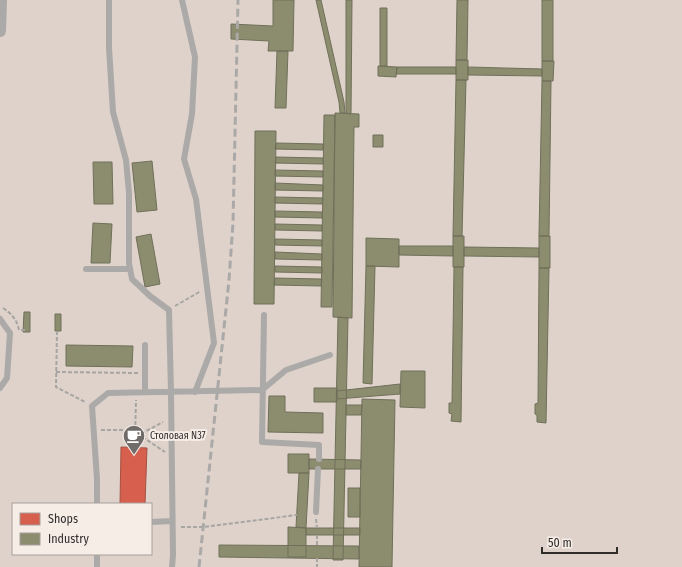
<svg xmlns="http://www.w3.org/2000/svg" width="682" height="567" font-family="'Fira Sans Condensed',sans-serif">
	<rect width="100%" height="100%" fill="#e6e1de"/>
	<path fill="#ded2cb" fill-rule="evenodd" d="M0 0H682V567H0ZM13 504H151V554H13Z"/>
	<path fill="#d6604d" stroke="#a45143" d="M121 447 147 448 145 504H120Z"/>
	<path fill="#8c8c6e" stroke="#70705a" d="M273 0H294L293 51H268L269 41 231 39V24L273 26Z
		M316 0H321L344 102 345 113H340L339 102Z
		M346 0H352L351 114 346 113Z
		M457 0H468L467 60H456Z
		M542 0H553V61H542Z
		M380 8H387V66H380Z
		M277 51H288L286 108H275Z
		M456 60H468V80H456Z
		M542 61H554L553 81H542Z
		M378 66 397 67 396 77 378 76Z
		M397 67H456V74H396Z
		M468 67 542 69V76L468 75Z
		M456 80H466L462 236H453Z
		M542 81H551L549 236H539Z
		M335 113 359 114V127H354L352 318 333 317Z
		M324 115H335L332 307H321Z
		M255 131H276L274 304H254Z
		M373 135H383V147H373Z
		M276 143 323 144V150L275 149Z
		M276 157 323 158V164L275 163Z
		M152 161 157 210 137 212 132 163Z
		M93 162H112L113 204H94Z
		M275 170 323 171V177L275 176Z
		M275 183 323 185V191L275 190Z
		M275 197 323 198 322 204 275 203Z
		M275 211 322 212V218L275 217Z
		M93 223 112 224 110 263H91Z
		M275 224 322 225V231L275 230Z
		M151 234 160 284 145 287 136 237Z
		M453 236H464V267H453Z
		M539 236H550V268H539Z
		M366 238 399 239V267L366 266Z
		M275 239 322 240V246L275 245Z
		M399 246H453V256L399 255Z
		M464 247 539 248V257L464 256Z
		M275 252 322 254V260L275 259Z
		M275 266 322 267V273L275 272Z
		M366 266H375L372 384 363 383Z
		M454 267H463L461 422 451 421 452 414 449 413V403H452Z
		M539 268H549L546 423 537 422V415L535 414V404L538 403Z
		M275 278 322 279 321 286 274 285Z
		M24 312H30V332H23Z
		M55 314H61V331H55Z
		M338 317 348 318 343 560H333Z
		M66 345 133 346 132 367 66 366Z
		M401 371H425V408L400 407Z
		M400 384V394L337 399V391Z
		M314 388H337V402H314Z
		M269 396H285V412L323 413V433L268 432Z
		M362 399 395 400 392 567H359Z
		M346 405H362L361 415H346Z
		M288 454H309V473H288Z
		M309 459 361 460V469H309Z
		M299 473H309L306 528 296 527Z
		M348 488H360V517H348Z
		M288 527 306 528V557H288Z
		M306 528H360V535H306Z
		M219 545 359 546V559L219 557Z"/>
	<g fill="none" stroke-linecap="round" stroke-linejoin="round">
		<path stroke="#a6a5a2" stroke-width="2" stroke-dasharray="4 2" stroke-linecap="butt" d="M175 306 201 291
			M3 308C12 314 17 320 19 330H26
			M57 331 56 387 85 402
			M56 372 138 373
			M101 430H124L135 437 136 400
			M136 437 144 438 165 452
			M134 448 135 437 163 422
			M316 519 317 528
			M181 527H203L297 515
			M317 535V546
			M317 558V567"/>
		<path stroke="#abaaa8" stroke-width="6" d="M109 0V48L113 112 126 160 129 193V263L132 279 150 296 169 310 171 392 173 555 172 567
			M182 0 195 57 192 114 184 159 196 199 214 343 195 392
			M86 269H130
			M264 315 262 442 319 445V459
			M0 319 10 333 7 378 0 388
			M145 345V392
			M97 504V479L92 406 108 393 262 390 286 370 330 355
			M316 512 318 469
			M151 522 172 521
			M97 567V554"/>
		<path stroke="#abaaa8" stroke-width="12" d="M0 31 1 0"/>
		<path stroke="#aba9a7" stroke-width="3" stroke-dasharray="8 4" stroke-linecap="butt" d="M199 567 229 280 233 223 238 0"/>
	</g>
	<defs>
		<g id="cafe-pin" transform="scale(1.15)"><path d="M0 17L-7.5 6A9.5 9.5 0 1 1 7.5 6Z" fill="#706c6a" stroke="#f6ede7"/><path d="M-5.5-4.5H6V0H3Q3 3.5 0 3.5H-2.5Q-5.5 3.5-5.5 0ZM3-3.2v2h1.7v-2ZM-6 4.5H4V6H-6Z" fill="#fff"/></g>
	</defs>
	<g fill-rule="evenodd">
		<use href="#cafe-pin" x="134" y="436"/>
	</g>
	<g text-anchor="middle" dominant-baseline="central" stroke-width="4" stroke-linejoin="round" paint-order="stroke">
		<g font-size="10" fill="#302d2b" stroke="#f6ede7" text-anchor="start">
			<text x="150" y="436">Столовая N37</text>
		</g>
	</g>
	<rect x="12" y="503" width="140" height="52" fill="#f6ede7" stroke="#a7a09c"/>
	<rect x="20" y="513" width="20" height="12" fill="#d6604d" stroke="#a7a09c"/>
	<text x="48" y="523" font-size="12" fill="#302d2b">Shops</text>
	<rect x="20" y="533" width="20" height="12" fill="#8c8c6e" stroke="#a7a09c"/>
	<text x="48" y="543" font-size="12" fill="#302d2b">Industry</text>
	<path d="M542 547v6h75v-6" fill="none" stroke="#302d2b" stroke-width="2"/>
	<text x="548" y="547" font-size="12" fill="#302d2b" stroke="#f6ede7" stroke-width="3" paint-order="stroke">50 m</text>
</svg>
